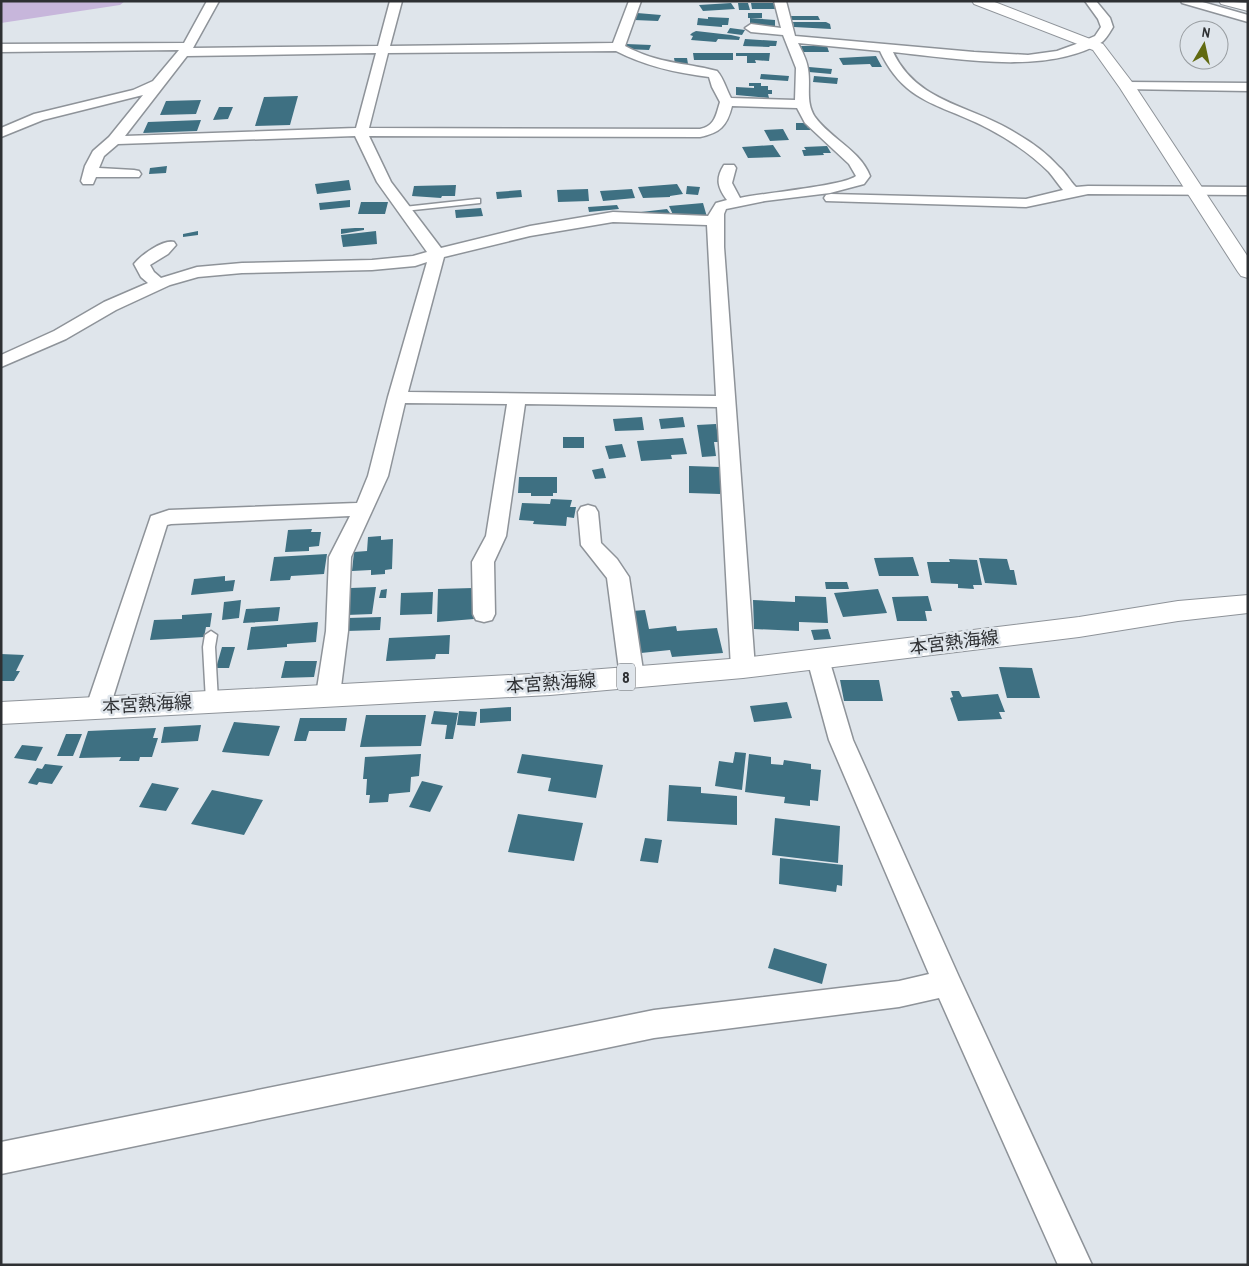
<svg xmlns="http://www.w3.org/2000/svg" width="1249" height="1266" font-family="'Archivo Narrow','Noto Sans JP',sans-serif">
	<rect width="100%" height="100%" fill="#dfe5eb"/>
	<path fill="#c7b6db" d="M1 1H125L120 5 1 23Z"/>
	<path fill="#3e7082" d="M731 3 735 9 703 11 699 5Z
		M738 3H748L750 10H739Z
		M751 3H774L775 9H752Z
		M637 13 661 15 658 21 634 20Z
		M748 13H762V18H748Z
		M790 16H818L820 20H792Z
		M708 17 729 18 728 25H722V27L697 25 698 18 708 19Z
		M750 18 775 20V26L750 25Z
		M793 22H826L830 24 831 29 794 27Z
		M730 28 745 30 742 35 727 33Z
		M696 31 731 35 740 37 739 40 718 39 716 42 691 40 693 36 690 35 692 33Z
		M745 39 777 41 776 46H770L769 47 743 46Z
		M626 44 651 45 649 50 624 49Z
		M801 46H827L829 52H803Z
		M693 53H733V60H694Z
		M736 53H770L769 61 755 60 756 63H747V56H736Z
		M876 56 882 67H872L870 64 843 65 839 58Z
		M674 58H687L688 64H675Z
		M809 67 832 69 831 74 809 72Z
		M761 74 789 76 788 81 760 79Z
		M814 76 838 78 837 84 813 82Z
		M749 83H761V86H768V90H772V94H768L769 98 736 95V87L754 88V86H749Z
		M298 96 290 125 255 126 264 97Z
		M201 100 196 114 160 115 166 101Z
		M219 107H233L228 119 213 120Z
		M201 120 197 131 143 133 148 122Z
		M796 123H807V127L810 128V130H796Z
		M783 129 789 140 770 141 764 130Z
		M773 145 781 157 748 158 742 147Z
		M827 146 831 153H823L824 155 804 156 802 150H806L804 147Z
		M167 166 166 173 149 174 150 168Z
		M349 180 351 190 317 194 315 184Z
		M677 184 683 194 670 196V197L643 198 638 187Z
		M456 185 455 196H442L441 198 412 196 414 186Z
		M687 186 700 187 698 195 686 194Z
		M588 189 589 201 558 202 557 190Z
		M632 189 635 198 603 201 600 191Z
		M521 190 522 197 497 199 496 192Z
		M350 200V207L320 210 319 203Z
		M361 202H388L385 214H358Z
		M703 203 707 217H674L669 206Z
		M617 205 619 209 589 212 588 207Z
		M481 208 483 216 456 218 455 210Z
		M667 209 673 217 644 216 641 212Z
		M355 228H364V230L341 234V229Z
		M198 231V235L183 237V234Z
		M376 231 377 244 343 247 341 235Z
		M642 417 644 430 615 431 613 419Z
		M683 417 685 427 661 429 659 419Z
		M716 424 719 442H714L716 456 702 457 697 425Z
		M563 437H584V448H563Z
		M683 438 687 454 671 455 672 459 641 461 637 441Z
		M622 444 626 457 609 459 605 446Z
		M689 466 720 467V494L689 493Z
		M603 468 606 478 595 479 592 470Z
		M519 477H557V493H553V496H531V493H518Z
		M551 499 572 500 570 507H576L574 518 567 517 566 526 533 524 534 521 519 520 522 503 550 504Z
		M312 529 311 532H321L319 546 309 547V551L285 552 288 530Z
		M381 536V540L393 539 392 569 385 570V574L371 575V570L352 571 354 552 367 551 368 537Z
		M327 554 324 574 291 576 290 580 270 581 274 557Z
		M913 557 919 576H879L874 558Z
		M979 558 1007 559 1010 570H1014L1017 585 985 583Z
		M949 559 977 560 982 585H973L974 589 958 588V584L931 583 927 562H950Z
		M225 576V581L235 580 233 591 191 595 194 579Z
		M825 582H847L849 589H826Z
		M376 587 372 614 347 615 351 588Z
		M473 588 474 619 437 622 438 589Z
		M387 589 386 598H379L381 590Z
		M878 589 887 613 843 617 834 593Z
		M433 592 432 614 400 615 401 593Z
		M795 596 826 597 828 623 799 622V631L754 629 753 600 795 602Z
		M928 596 932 611H925L927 621H897L892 597Z
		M241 600 239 618 222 620 224 602Z
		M280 607 278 621 243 623 246 609Z
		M645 610 649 629 676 626 677 631 717 628 723 653 672 657 670 650 641 653 632 611Z
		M212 613 210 627H206L204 637 150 640 154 620 182 619V615Z
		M381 617 380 630 346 631 348 618Z
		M318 622 316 642 287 644V647L247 650 251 627Z
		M828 629 831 639 814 640 811 630Z
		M450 635 449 654H436L435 659 386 661 389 638Z
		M222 647H235L229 668H216Z
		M1 654 24 655 16 671H20L14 681H1Z
		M285 661H317L314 677 281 678Z
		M999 667 1032 668 1040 698H1007Z
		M840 680H879L883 701H844Z
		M951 691H959L962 697 998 694 1005 712H999L1002 719 958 721 950 698 953 697Z
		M787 702 792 718 754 722 750 706Z
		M511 707V721L480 723V709Z
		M434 711 458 713 453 739H445L447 725 431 724Z
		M459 711 477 712 475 726 457 725Z
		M366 715H426L421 746 360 747Z
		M300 718H347L345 731H309L306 741H294Z
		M234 722 280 726 269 756 222 752Z
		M201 725 198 741 161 743 164 727Z
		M156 728 153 738H158L152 757H140L139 761H119L121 757 79 758 88 731Z
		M66 734H82L73 756H57Z
		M22 745 43 747 36 761 14 758Z
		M735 752 746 753 742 790 715 786 719 761 733 763Z
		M421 754 419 776 411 777 410 792 389 794 388 802 369 803 370 795H366L367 779H363L365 757Z
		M522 754 603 765 596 798 548 791 551 778 517 773Z
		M749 754 771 757V764L783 765 784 760 811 764V769L821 770 818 801 810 800V806L784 803 785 797 745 792Z
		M45 764 63 766 52 784 39 782 37 785 28 783 37 768 42 769Z
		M422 781 443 786 430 812 409 807Z
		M152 783 179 788 166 811 139 807Z
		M669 785 701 787V793L737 796V825L667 821Z
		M212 790 263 800 244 835 191 824Z
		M518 814 583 823 574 861 508 852Z
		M775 818 840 826 838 863 772 855Z
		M645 838 662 840 658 863 640 861Z
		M780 858 843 865 842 886 837 885 836 892 779 884Z
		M774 948 827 964 822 984 768 968Z"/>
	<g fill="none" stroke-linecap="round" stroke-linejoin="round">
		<g stroke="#8e9399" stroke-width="3">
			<path id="lane" d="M477 199H480V203L404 211 400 209 404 207Z
				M211 631 217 635 215 647 218 701 216 704H208L206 701 203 647 205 635Z"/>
		</g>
		<g stroke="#8e9399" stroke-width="3">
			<path id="street" d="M207 1H219L193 48 378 46 390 1H402L390 46 613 43 629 1H641L625 46C659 64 682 62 717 71 724 79 726 89 731 98L795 100 796 68 783 35 751 32 745 28 751 24 781 28 774 1H786L795 36 974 52 1028 55 1057 51 1079 43 1095 36 1101 27 1098 19 1085 1H1096L1110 18 1113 27C1110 32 1106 39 1102 42 1047 76 954 58 893 52 917 103 971 105 1014 132 1030 141 1047 153 1059 167 1066 173 1070 181 1076 187L1088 186 1248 187V195L1088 194 1026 207 826 201 824 198 826 195 831 194 1026 199 1063 190C1058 184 1054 178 1049 172 1032 155 1010 140 989 129 943 104 905 105 880 51L798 43C802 51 807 60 808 69 811 86 805 102 815 117 831 139 860 150 870 176L864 184 830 193 765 201 726 209 724 214V247L755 668 751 674 743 677 735 674 731 668 717 407 525 404 506 536 494 562 495 614 492 620 484 622 476 620 473 614 472 562 486 536 507 404 405 403 388 476 351 557 348 631 340 695 336 701 328 704 320 701 316 695 326 631 329 557 350 516 171 524 167 525 110 707 106 713 98 716 90 713 86 707 151 516 169 510 357 503 368 476 388 397 427 262 415 266 372 270 242 273 198 277 170 285 116 310 66 339 1 367V355L54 331 104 302 148 283 141 277 134 264C141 255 163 239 174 242L176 245 168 254 150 265 154 272 161 278 197 267 242 263 372 260 413 256 427 252 377 182 355 136 118 144 104 156 99 168 134 170 139 171 141 174 139 177H96L93 184H83L81 181 85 166 93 151 109 137 143 95 43 120 1 137V128L34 114 133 90 153 81 179 50 1 52V44L184 43ZM616 51C645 66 676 73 709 77L712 87 720 102C716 115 715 126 700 129L369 128 388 53ZM376 53 356 128 125 136 187 56ZM732 106 797 108 805 123 849 164 856 176C844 186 762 193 740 198L732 183 736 168 734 165H724C715 179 718 188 727 200L716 203 708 216 613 212 530 226 441 248 391 182 369 136 700 137C720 133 727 126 732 106ZM613 222 707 225 716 396 408 392 444 257 530 236Z
				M1181 1H1199L1248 15V22L1182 3Z
				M1127 82 1248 83V91L1122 89 1121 86 1122 83Z
				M588 505 595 507 598 512 601 543 617 559 629 577 644 677 640 683 632 686 624 683 620 677 607 578 581 545 578 512 581 507Z
				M818 651 826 653 829 659 853 740 959 977 1092 1265H1058L939 998 899 1007 654 1038 1 1174V1142L654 1010 899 981 929 974 829 740 807 659 810 653Z"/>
		</g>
		<g stroke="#8e9399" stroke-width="2">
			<path id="secondary" d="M972 1H992L1103 44 1135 86 1248 257V278L1241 276 1238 272 1120 88 1093 50 974 4Z"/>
		</g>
		<g stroke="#8e9399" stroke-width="2">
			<path id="primary" d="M1248 595V613L1178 621 1079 637 743 678 550 695 1 724V702L550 673 743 658 1079 617 1178 601Z"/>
		</g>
		<g stroke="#8e9399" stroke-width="2">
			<path id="highway" d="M1219 1 1248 3V11L1221 4Z"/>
		</g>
		<use href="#lane" fill="#fff" fill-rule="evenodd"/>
		<use href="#street" fill="#fff" fill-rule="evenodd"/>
		<use href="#secondary" fill="#fff" fill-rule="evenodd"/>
		<use href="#primary" fill="#fff" fill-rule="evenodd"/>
		<use href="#highway" fill="#fff" fill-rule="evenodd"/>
	</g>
	<g text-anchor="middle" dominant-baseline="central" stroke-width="5" stroke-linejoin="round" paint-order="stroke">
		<rect fill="#dfe5eb" stroke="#63666a" stroke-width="1" x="617" y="663.5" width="18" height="27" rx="4"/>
		<g font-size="16" font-weight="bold" fill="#2e3033">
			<text x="626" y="677">8</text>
		</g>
		<g font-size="18" fill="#2e3033" stroke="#dfe5eb">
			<text transform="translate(954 642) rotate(-7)">本宮熱海線</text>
			<text transform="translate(551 683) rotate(-4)">本宮熱海線</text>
			<text transform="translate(147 704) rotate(-3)">本宮熱海線</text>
		</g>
	</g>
	<rect width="1249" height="1266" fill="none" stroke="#2e3033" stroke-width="5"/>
	<g transform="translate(1204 45) rotate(9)"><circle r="24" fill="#dfe5eb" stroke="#989da1"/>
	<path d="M0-4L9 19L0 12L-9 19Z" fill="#616a10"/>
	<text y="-8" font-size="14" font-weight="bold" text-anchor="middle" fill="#2e3033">N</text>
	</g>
</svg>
